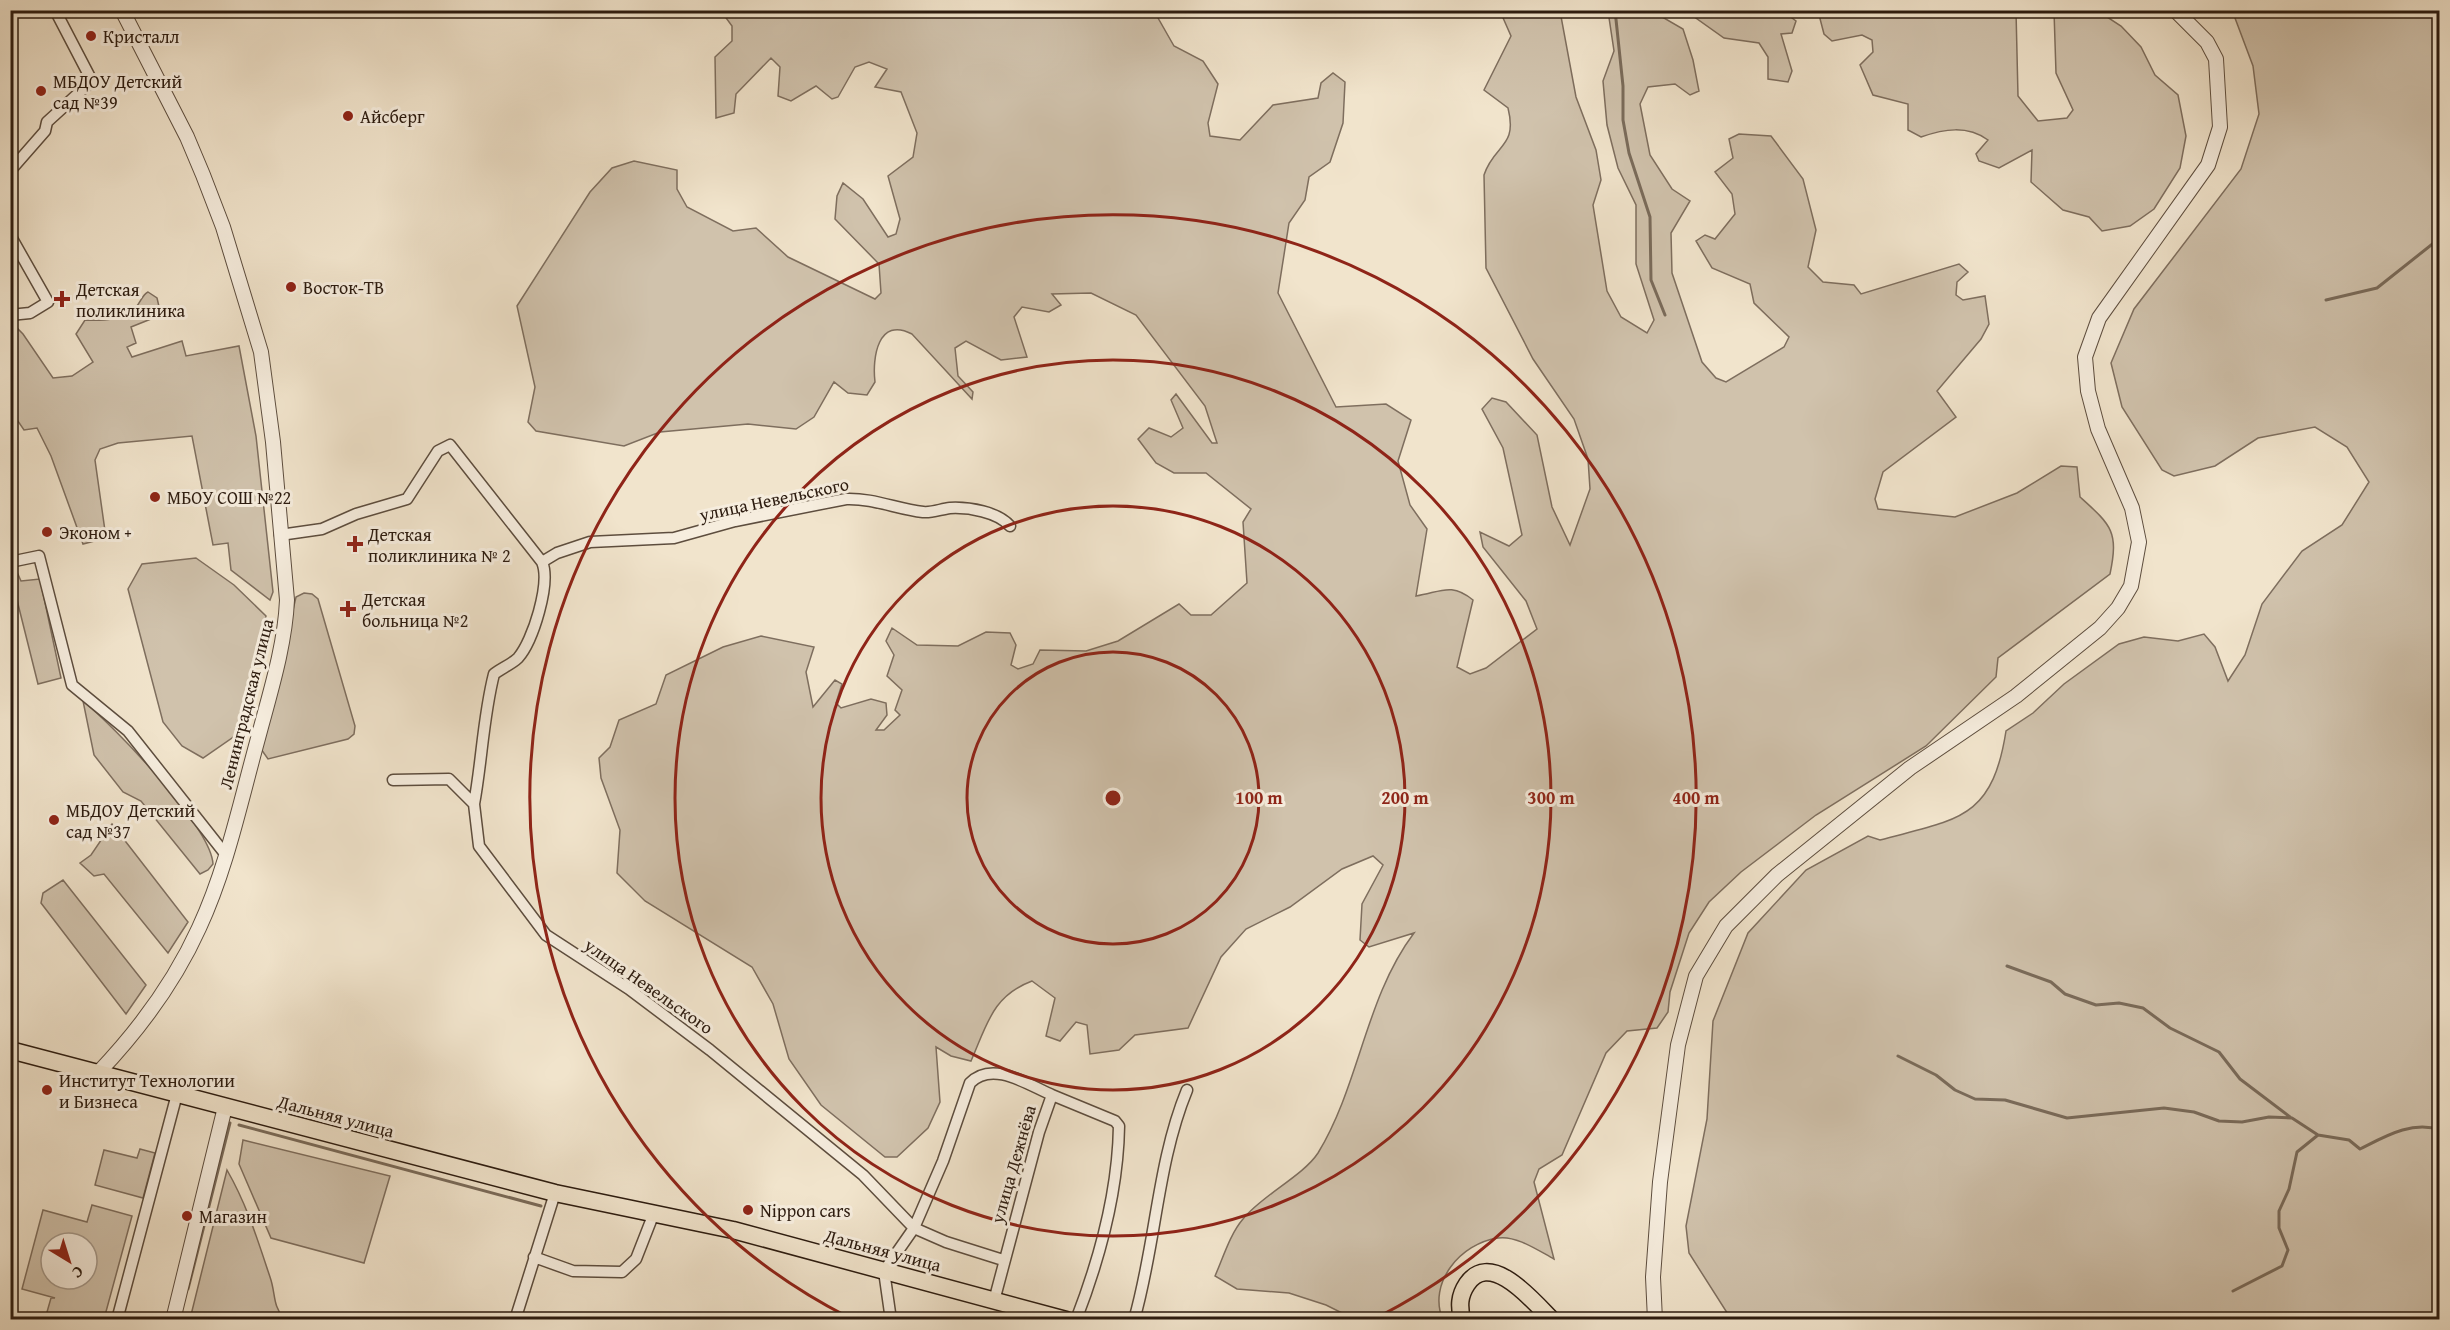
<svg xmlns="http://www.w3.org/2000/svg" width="2450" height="1330" font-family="'Gentium Book Plus',serif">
	<rect width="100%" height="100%" fill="#f1e4cc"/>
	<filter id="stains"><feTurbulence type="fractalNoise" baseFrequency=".00333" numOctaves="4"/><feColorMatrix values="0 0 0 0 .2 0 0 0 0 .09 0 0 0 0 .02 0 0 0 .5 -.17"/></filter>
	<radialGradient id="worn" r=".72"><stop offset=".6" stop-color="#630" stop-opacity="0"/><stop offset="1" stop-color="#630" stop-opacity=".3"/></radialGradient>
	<path fill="#d0c2ac" stroke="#7e6e5e" stroke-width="1.5" fill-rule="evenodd" d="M721 11H1154L1174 46 1203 61 1218 84 1208 123 1210 136 1240 140 1273 105 1318 98 1321 83 1333 73 1345 82 1343 123 1330 162 1309 177 1305 200 1289 223 1278 293 1336 407 1386 404 1411 420 1398 461 1410 505 1427 529 1416 596C1441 592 1451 582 1473 600L1457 667 1470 674 1486 668 1537 629 1526 601 1483 547 1480 532 1509 546 1522 535 1503 448 1482 409 1492 398 1506 402 1537 435 1552 507 1570 545 1590 489 1588 459 1574 419 1533 359 1486 268 1484 175C1494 144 1518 148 1508 108L1484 90 1511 36 1500 11H1560L1576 97 1596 150 1601 180 1593 205 1607 291 1621 317 1647 333 1654 320 1636 264V205L1618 168 1607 125 1603 81 1614 51 1608 11H1652L1683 29 1693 60 1699 91 1690 95 1675 84 1648 87 1640 104 1650 155 1672 189 1690 201 1671 233 1672 273 1702 362 1716 378 1726 382 1784 347 1789 337 1754 303 1750 284 1712 268 1696 241 1705 235 1715 239 1735 214 1732 194 1715 172 1733 158 1729 139 1739 134 1771 136 1803 179 1816 230 1808 267 1823 282 1854 285 1861 294 1959 264 1968 272 1957 282 1956 295 1963 300 1985 296 1989 324 1981 339 1937 391 1956 417 1883 472 1875 499 1878 509 1955 517 2017 493 2061 466 2077 467 2080 497C2111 525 2119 531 2110 574L1998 658 1996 677 1926 746 1816 815 1741 872 1709 902 1689 933 1670 992 1668 1012 1657 1028 1627 1031 1606 1053 1562 1155 1539 1169 1534 1182 1554 1259C1539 1251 1516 1235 1498 1238 1461 1243 1427 1283 1443 1320L1354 1319 1326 1305 1289 1293 1237 1289 1215 1276C1223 1258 1230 1234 1243 1219 1261 1196 1303 1176 1318 1153 1360 1084 1365 998 1414 933L1369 947 1360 940 1362 904 1383 865 1373 856 1342 869 1290 907 1246 929 1221 957 1188 1028 1135 1035 1119 1050 1090 1054 1087 1025 1076 1022 1060 1041 1046 1036 1055 998 1032 981C992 996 987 1025 971 1061L951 1056 936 1047 940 1102 928 1128 897 1157H885L821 1105 789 1059 773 1004 752 967 645 901 617 873 620 830 601 778 599 758 610 747 619 720 656 704 666 675 723 647 761 636 814 647 806 672 813 707 835 680 842 684 836 703 841 708 871 699 886 703 887 715 876 730H884L900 715 895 710 902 690 887 676 894 655 886 641 892 628 917 645 958 646 986 632 1010 633 1016 645 1011 665 1018 669 1033 664 1040 650 1086 651 1118 641 1179 604 1191 615H1211L1247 583 1243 522 1251 509 1206 473H1174L1156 463 1138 439 1149 428 1171 437 1183 428 1171 400 1176 394 1212 443H1217L1205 406 1136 315 1091 293 1052 294 1061 305 1049 312 1022 307 1014 317 1027 357 1001 360 966 341 955 348 958 376 973 392 972 399 912 334C878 316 872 358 875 382L867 395 848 393 834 382 814 417 796 429 748 424 660 432 624 446 536 431 528 422 535 387 517 306 590 192 612 168 634 161 677 170V189L687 207 733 231 756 228 788 257 875 299 881 293 879 264 835 219 837 196 843 183 863 199 888 237 896 234 900 219 888 176 913 157 917 133 901 92 875 87 887 69 869 62 855 67 838 97 832 99 816 86 791 101 778 96 780 67 771 58 736 94 734 113 716 118 715 57 732 41V26Z
		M1686 11H1797L1788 15 1796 21 1792 33 1781 34 1792 71 1788 82 1768 79V57L1759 43 1724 38Z
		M1818 11H2016L2018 96 2038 121 2067 118 2073 110 2056 73 2054 11H2098L2121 26 2141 47 2155 75 2178 95 2186 136 2180 168 2154 209 2130 226 2102 231 2089 217 2063 210 2031 182 2032 150 1999 168 1979 161 1976 154 1988 140C1967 125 1944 129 1921 137L1908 130V104L1873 95 1860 65 1873 52 1872 40 1862 35 1832 41 1824 34Z
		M2239 11H2439V1319H1731L1689 1253 1686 1226 1707 1119 1713 1021 1748 933 1806 870 1868 836 1880 840C1958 819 1992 820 2006 731L2033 713 2064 684 2119 644 2144 637 2178 641 2204 634 2215 647 2228 681 2245 655 2262 604 2302 551 2342 525 2369 482 2347 447 2315 427 2258 438 2215 466 2174 476 2162 470 2122 407 2111 363 2134 309 2241 169 2259 114 2253 66 2235 18Z
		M148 292 157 298 161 315 131 327 136 343 127 347 132 357 182 341 186 356 239 346 256 436 273 592 270 600 231 570 228 543 213 545 192 436 118 443 100 449 95 460 106 538 83 544 51 456 37 428 24 430 11 411V326L17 328 23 334 53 378 72 376 93 362 76 334 85 320C105 321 121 320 136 307 141 302 142 295 148 292Z
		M196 558 234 585 266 616 242 731 203 758 182 746 163 722 128 589 142 564Z
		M17 572 21 581 40 579 61 678 38 684 11 576 10 573Z
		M304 593 312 594 318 599 355 726 354 734 348 739 268 759 261 749 296 597Z
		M83 701C114 726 211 827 213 864L208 870 200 874 141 801 123 792 94 755Z
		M112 824 188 922 168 953 104 874 94 876 80 863 91 855Z
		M63 880 146 985 126 1014 41 903 43 893Z
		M243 1140 390 1176 364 1263 271 1238 239 1164Z
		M140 1149 155 1153 143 1198 95 1185 104 1150 137 1158Z
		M227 1170C247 1205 257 1238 270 1277 276 1294 272 1304 284 1319H190Z
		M92 1205 132 1216 104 1319H45L51 1298H55L22 1289 43 1210 87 1222ZM51 1243H87V1279H51Z"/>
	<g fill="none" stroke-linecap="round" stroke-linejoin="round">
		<path stroke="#7a6b5a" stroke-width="3" d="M1615 10 1623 86V120L1629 153 1650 217 1651 280 1665 315
			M2326 300 2377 288 2440 238
			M2007 966 2051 982 2065 994 2096 1005 2119 1003 2143 1008 2170 1028 2219 1052 2240 1079 2290 1117
			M1898 1056 1936 1075 1955 1090 1975 1099 2005 1100 2067 1118 2164 1108 2194 1112 2219 1121 2242 1122 2269 1117 2292 1118 2318 1135 2349 1140 2360 1149C2384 1137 2412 1120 2440 1130
			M239 1125 541 1206
			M188 1289 230 1123
			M2233 1291 2282 1266 2288 1250 2279 1228V1211L2289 1189 2297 1152 2318 1135"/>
		<g stroke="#5d4d3e" stroke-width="13">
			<path id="minor" d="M10 171 45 131 47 122 92 81 55 10
				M10 235 48 302 30 313 10 315
				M280 535 322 529 356 514 407 499 438 451 450 445 542 562C551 583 533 641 518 658 512 664 502 668 494 674 483 717 482 761 474 804
				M10 562 39 556 72 685 128 731 226 855
				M542 562 557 553 590 542 674 538 735 521 846 499C873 498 897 509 923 512 932 513 941 509 950 508 969 507 998 512 1010 526
				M393 780 449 779 474 804 479 846 546 935 629 989 710 1050 863 1175 914 1228 884 1271 891 1320
				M534 1257 573 1271 622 1272 636 1259 654 1213
				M1003 1260 946 1242 914 1228 943 1161 970 1083C992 1060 1027 1084 1052 1095
				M994 1301 1039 1132 1052 1095 1115 1121 1119 1126C1118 1192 1100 1258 1076 1320
				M117 1320 177 1094
				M515 1320 555 1193
				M1134 1320C1156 1244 1157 1163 1187 1090"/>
		</g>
		<g stroke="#5d4d3e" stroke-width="16">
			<path id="tertiary" d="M98 1073C138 1031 175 981 199 928 226 870 240 804 257 742 269 696 285 647 287 600L273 442 261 352 223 227 203 175 187 137 122 10
				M173 1320 225 1107
				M1655 1320 1653 1277 1660 1182 1678 1045 1696 976 1726 926 1777 875 1910 768 2016 696 2100 628 2118 608 2131 586 2139 542 2132 508 2098 429 2088 391 2085 357 2099 318 2208 165 2220 127 2216 59 2207 42 2175 10"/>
		</g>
		<g stroke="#2c1b0f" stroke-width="19">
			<path id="primary" d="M10 1050 555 1193 733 1230 1066 1320
				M1462 1320C1459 1306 1459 1296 1467 1284 1491 1249 1534 1302 1552 1320"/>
		</g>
		<use href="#minor" stroke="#f6edde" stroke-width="10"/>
		<use href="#tertiary" stroke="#f6edde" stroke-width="14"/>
		<use href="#primary" stroke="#f1e4cc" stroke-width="16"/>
	</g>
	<g fill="none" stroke="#8f2418" stroke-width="3">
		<circle cx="1113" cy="798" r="146"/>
		<circle cx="1113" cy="798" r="292"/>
		<circle cx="1113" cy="798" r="438"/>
		<path d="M848 1317A583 583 0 1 1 1378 1317"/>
	</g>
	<g fill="#8f2418" stroke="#f6edde" stroke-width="2">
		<circle cx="91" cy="36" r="6"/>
		<circle cx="41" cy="91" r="6"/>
		<circle cx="348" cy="116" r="6"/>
		<circle cx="291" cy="287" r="6"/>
		<path d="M59 290h6v6h6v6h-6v6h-6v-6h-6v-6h6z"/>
		<circle cx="155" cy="497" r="6"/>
		<circle cx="47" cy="532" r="6"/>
		<path d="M352 535h6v6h6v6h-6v6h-6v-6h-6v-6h6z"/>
		<path d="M345 600h6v6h6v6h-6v6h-6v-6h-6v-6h6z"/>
		<circle cx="54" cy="820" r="6"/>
		<circle cx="47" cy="1090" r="6"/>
		<circle cx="748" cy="1210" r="6"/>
		<circle cx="187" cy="1216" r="6"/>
	</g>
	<g text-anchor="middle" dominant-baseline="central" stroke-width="6" stroke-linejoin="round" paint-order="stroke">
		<g font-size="18" fill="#2c1b0f" stroke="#f6edde" text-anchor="start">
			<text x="103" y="36">Кристалл</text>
			<text x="53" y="81">МБДОУ Детский<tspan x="53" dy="21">сад №39</tspan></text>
			<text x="360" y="116">Айсберг</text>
			<text x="303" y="287">Восток-ТВ</text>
			<text x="76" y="289">Детская<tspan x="76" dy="21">поликлиника</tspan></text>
			<text x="167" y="497">МБОУ СОШ №22</text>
			<text x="59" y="532">Эконом +</text>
			<text x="368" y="534">Детская<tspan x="368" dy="21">поликлиника № 2</tspan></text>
			<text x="362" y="599">Детская<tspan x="362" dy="21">больница №2</tspan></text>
			<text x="66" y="810">МБДОУ Детский<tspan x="66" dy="21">сад №37</tspan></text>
			<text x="59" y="1080">Институт Технологии<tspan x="59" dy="21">и Бизнеса</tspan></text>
			<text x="760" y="1210">Nippon cars</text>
			<text x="199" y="1216">Магазин</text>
		</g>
		<g font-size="18" fill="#2c1b0f" stroke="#f6edde">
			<text transform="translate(774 499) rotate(-12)">улица Невельского</text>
			<text transform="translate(246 704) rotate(-76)">Ленинградская улица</text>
			<text transform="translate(649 986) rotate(35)">улица Невельского</text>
			<text transform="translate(336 1116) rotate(15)">Дальняя улица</text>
			<text transform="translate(1013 1164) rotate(-74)">улица Дежнёва</text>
			<text transform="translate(883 1250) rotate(15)">Дальняя улица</text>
		</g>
	</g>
	<circle cx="1113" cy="798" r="9" fill="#8f2418" stroke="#f6edde" stroke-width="3"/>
	<g font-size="18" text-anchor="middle" font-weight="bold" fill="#8f2418" stroke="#f6edde" stroke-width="6" stroke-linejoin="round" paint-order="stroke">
		<text x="1259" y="804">100 m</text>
		<text x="1405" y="804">200 m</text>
		<text x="1551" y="804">300 m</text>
		<text x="1696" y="804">400 m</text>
	</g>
	<rect width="2450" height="1330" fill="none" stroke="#f1e4cc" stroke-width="36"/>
	<rect x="12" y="12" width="2426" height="1306" fill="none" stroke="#2c1b0f" stroke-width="3"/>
	<rect x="18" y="18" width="2414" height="1294" fill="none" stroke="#2c1b0f" stroke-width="1.5"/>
	<g transform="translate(69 1261) rotate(142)"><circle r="28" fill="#f6edde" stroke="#a5998b" stroke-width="1.5"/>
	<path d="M0-4.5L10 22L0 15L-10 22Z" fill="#8f2418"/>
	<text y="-9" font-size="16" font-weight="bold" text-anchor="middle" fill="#2c1b0f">С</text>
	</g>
	<rect width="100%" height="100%" filter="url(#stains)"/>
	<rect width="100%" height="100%" fill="url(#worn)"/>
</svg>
